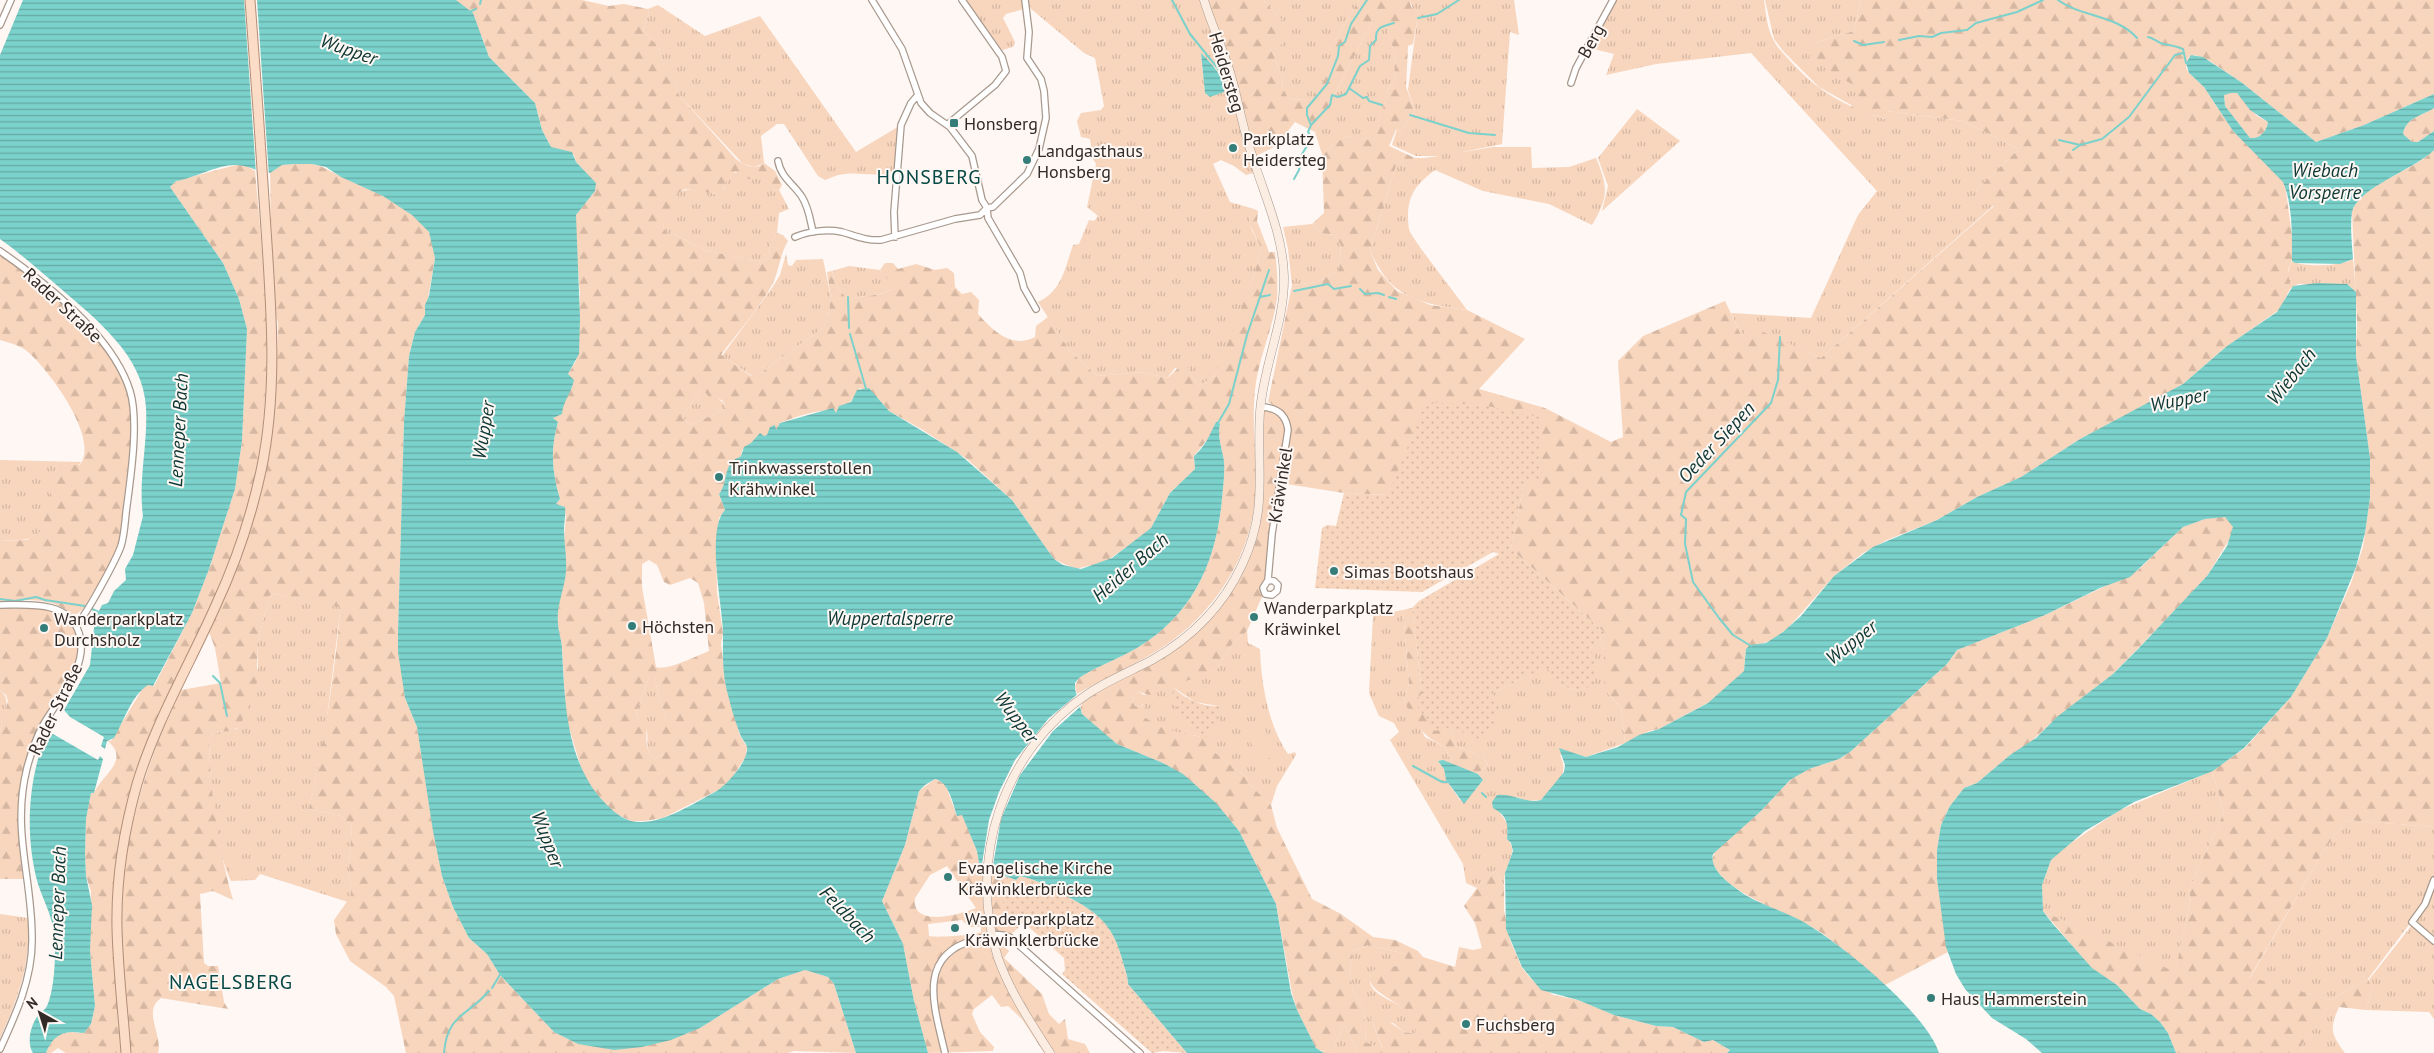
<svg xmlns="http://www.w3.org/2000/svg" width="2434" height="1053" font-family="'PT Sans',sans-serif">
	<defs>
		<pattern id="grass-tufts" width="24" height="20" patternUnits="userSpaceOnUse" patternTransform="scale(1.25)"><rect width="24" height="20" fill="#f8d5bd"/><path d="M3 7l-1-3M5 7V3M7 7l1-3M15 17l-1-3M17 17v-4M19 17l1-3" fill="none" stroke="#d5b7a2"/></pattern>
		<pattern id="forest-firs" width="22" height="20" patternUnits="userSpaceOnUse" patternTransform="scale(1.25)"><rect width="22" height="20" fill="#f8d5bd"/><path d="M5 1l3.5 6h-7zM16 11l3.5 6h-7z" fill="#d5b7a2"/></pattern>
		<pattern id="park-dots" width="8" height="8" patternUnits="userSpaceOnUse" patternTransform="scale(1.25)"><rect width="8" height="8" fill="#f8d5bd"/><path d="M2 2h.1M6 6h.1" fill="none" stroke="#d5b7a2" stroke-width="1.8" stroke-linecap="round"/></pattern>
		<pattern id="water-rules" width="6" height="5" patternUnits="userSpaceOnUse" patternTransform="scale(1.25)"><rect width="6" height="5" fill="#7bd1cb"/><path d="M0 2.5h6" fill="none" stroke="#65aaa5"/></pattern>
	</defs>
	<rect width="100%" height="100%" fill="#fef7f3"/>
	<path fill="url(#grass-tufts)" fill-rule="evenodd" d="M966 0H1023L1024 9 1006 14 1003 18 1015 42 1013 47 1002 50Z
		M1026 0H1201L1232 83 1254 173 1246 175 1234 166 1221 160 1213 164 1230 202 1254 209C1242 220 1256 237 1261 248L1254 275 1224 355 1215 375 1200 386 1190 374 1175 368 1167 378 1142 372 1097 376 1070 351 1038 302C1062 291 1065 268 1073 245L1079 244 1089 220 1094 221 1098 216 1087 207 1096 164 1093 159 1090 139 1081 137 1077 121 1081 113 1101 110 1104 106 1095 58 1084 53 1030 8ZM1201 53 1216 69 1224 84 1205 93Z
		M1263 0H1359L1334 42V63L1309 106 1305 100 1289 99 1283 89 1282 76 1271 49 1282 20Z
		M1410 0H1514L1519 35 1510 32 1502 144 1457 153 1493 147H1531L1532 168 1569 167 1596 158C1608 187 1609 197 1592 225L1549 204 1483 191 1435 170C1413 186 1405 200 1409 229 1410 237 1459 298 1467 310 1418 303 1391 299 1370 250L1397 162 1439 156H1416L1392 145 1397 130 1402 129 1415 111 1408 90 1417 21Z
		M1614 0H1764C1766 14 1767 29 1774 41 1778 49 1785 55 1791 62 1820 93 1845 106 1885 119L1887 111 1963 121 2019 149 1976 190 1994 205 1821 358 1748 326 1742 337 1731 313 1811 318 1858 215 1877 191 1751 53 1656 64 1606 75 1614 54 1590 48Z
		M1765 0H1861L1854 31 1814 43 1859 88 1853 106 1819 87 1784 52 1774 39Z
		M658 5 705 36 760 16 856 152 901 125 897 169C882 179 862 172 845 174 838 174 831 178 825 180L818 176 784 124H777L761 136 764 163 754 167 743 164 678 94 675 82 663 62 659 48 643 30 649 13 648 9Z
		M1373 20 1385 23 1395 54 1394 81 1389 87 1374 142 1345 136 1322 154 1315 132Z
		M1637 109 1680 141 1602 211 1608 186 1598 158Z
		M732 173H741L749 179H763L773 189 779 190 789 209 779 213 777 233 770 244 769 258 762 262 704 250 674 234H668L663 227C668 211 670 188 691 190 700 191 706 190 715 194L724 189 726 180Z
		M1312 224 1320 233 1334 235 1341 245 1339 270 1317 282 1292 285 1288 249 1283 227Z
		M786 254 788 265 792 266 796 260 823 259 831 298 828 317 823 328 762 372 752 376 722 356 772 288 780 275Z
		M2353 259 2356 292 2347 284H2298L2290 289C2285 280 2288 270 2292 261 2304 268 2342 266 2353 259Z
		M849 266 880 270 893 284 892 289C877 298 863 294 848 300L835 284 832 271Z
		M701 389C709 396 720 397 726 406L715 414 690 425 682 417Z
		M0 460 82 462 76 467 57 465 44 525C36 544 17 539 0 541Z
		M277 594 339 606 340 613 324 741 309 809 341 816 352 826 349 863 351 896 348 902 260 874 255 880 231 881C213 842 210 783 209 739L214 733 237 729 251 695 258 668 257 644 270 595Z
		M1403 610 1409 684 1404 700 1425 737 1445 747 1453 765 1443 760 1438 761 1444 769 1446 780 1460 800C1471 796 1476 790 1483 780L1478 774 1488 764 1481 756 1456 746 1451 727 1493 693 1547 666 1560 685 1578 691 1590 649 1600 638 1604 650 1608 694 1621 707 1625 743 1586 757 1570 752 1560 755C1570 776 1556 785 1541 800L1526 801 1517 797 1499 811 1508 825 1507 839C1519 851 1507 861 1505 874 1504 877 1504 882 1504 886L1496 870 1477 888 1466 883 1463 864 1390 740 1399 732 1394 723 1379 716 1369 693 1373 616Z
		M1247 631 1248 643 1260 649C1261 683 1268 725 1288 754L1295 752 1296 755 1277 786 1271 805 1249 784 1246 777 1213 751V743C1199 733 1181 735 1165 730 1158 727 1151 722 1144 717L1143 704 1140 707 1135 706 1132 700 1135 694 1139 692 1144 695 1217 669 1232 644ZM1173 687 1195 702 1219 706 1186 721Z
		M649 678H654L666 718 664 753 654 759C643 748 650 738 646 728 644 723 639 718 636 714Z
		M0 690C13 700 3 718 0 732Z
		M2212 771 2224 812 2190 887 2189 908 2175 973 2043 911 2042 885 2051 860 2061 850 2118 811Z
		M2346 820 2434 827V878L2430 891 2411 922 2368 979 2330 1000 2250 978 2321 855Z
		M2434 882V940L2413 922Z
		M0 914 28 918C31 955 22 986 8 1020L0 1011Z
		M2412 925 2434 943V1019L2429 1012 2366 1010 2372 990 2368 981Z
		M1368 945 1406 954 1404 964 1392 967H1378C1370 973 1366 983 1375 991 1389 1004 1419 1007 1416 1034L1404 1032 1393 1023 1371 1019 1382 1048 1366 1043 1364 1010 1353 993 1350 970 1353 951Z
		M2330 1005 2339 1007C2329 1029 2331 1034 2345 1053H2305L2301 1046Z
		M1344 1025 1358 1053H1324L1322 1051 1333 1049Z"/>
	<path fill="url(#forest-firs)" fill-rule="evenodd" d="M456 0H582L609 6 624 4 648 9 649 13 643 30 659 48 663 62 672 71 678 94 736 159C744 165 754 171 764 163L775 171 782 185 779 190C770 189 768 186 763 179H747L736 172C724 175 728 189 718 194L685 189C669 197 669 211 663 227L668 234H674L704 250 762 262 769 258 770 244 777 233 783 235 788 241C780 254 779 271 772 285 758 310 738 332 721 355L751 376 762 372 823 328 828 317 831 298 827 272 832 271 835 284 848 300C863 294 878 298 892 289V284L880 270 885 263H893L898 269 916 264 935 270 947 268 954 273 955 287 962 294 971 292 979 300 978 314C993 331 1012 349 1035 337L1036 326 1048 317 1070 351 1097 376 1142 372 1167 378C1176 372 1176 365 1189 368L1190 374 1200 386 1215 375 1254 275 1261 248 1249 223 1250 212 1254 209 1258 211 1257 221 1269 252H1275C1277 267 1278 283 1277 298 1273 329 1258 359 1255 390 1251 427 1258 464 1255 500 1249 559 1214 612 1166 645 1138 664 1106 677 1077 694L1075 686 1079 678C1097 666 1118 659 1137 648 1193 614 1216 563 1222 499 1223 487 1225 474 1224 461 1222 448 1217 437 1220 424L1216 422 1211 435 1194 456 1195 469 1170 493 1151 528 1138 539 1105 562 1075 569 1054 559 1012 500 967 459 923 430 889 411 878 398 860 388 850 402 836 413C825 406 793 418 780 423L777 429 742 450 741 456C739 458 737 458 734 460 725 466 727 485 719 494L725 510 719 518 716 543 717 593 723 633 721 644 726 686 740 736 747 747 746 756 732 778 722 788 663 818 644 821H631L614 813 594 792 583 774 566 718 562 646 557 622 566 516 563 506 556 505 560 499C552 473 550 449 558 422L553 418 555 415 561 414 563 403 573 384 568 374 576 361 580 294 575 230 576 215 595 191 586 173 576 162 574 155 551 147 542 130 535 103 489 57 482 37ZM701 389 710 397 722 400 726 406 715 414 690 425 682 417ZM649 560 657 565 664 582 670 585 690 578 698 583 704 603 709 651C696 656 668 671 656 667L642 587V564ZM649 678H654L666 718 661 724 664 753 654 759C643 748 647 733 647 719L643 715 638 717 636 714Z
		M1206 0H1263L1282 20V46L1271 49 1282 76 1283 89 1289 99 1305 100 1309 105 1334 63V42L1359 0H1410L1411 7 1427 13 1417 21 1413 44 1408 46 1406 87 1415 111 1402 129 1396 130 1389 146 1415 158H1428L1397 162 1370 250 1378 270 1397 291 1430 305 1467 310 1525 339 1479 389 1545 408 1611 442 1623 437 1618 361 1643 336 1725 301 1742 337 1748 325 1821 358 1994 206 1976 190 2019 149 1963 121 1887 111 1886 119 1851 108 1858 88 1809 58 1814 43 1854 31 1861 0H2434V94L2364 125 2316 142 2241 82 2210 61 2195 55 2188 58 2186 68 2189 73 2204 87 2233 131 2279 175 2285 185 2292 236V260L2288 270 2290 289 2280 309 2222 350 2183 384 2158 398 2080 439 2021 477 1977 497 1937 520 1887 540 1863 553 1834 576 1788 628 1772 640 1746 649 1744 671 1713 700 1659 729 1649 731 1625 743 1621 707 1608 694 1604 682V650L1600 638 1605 633 1511 549 1524 482 1388 495 1344 493 1280 483C1286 454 1300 418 1268 402L1292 285 1317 282 1339 270 1341 245 1334 235 1320 233 1312 224 1324 213 1322 154 1345 136 1374 141 1389 87 1394 81 1395 54 1385 24 1373 20 1315 132 1295 122 1276 146 1256 156Z
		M2231 93H2237L2257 116 2268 122C2267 130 2261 139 2250 138L2225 106 2224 94Z
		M2434 108V131L2418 142H2412L2403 134C2406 117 2422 116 2434 108Z
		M2434 150V827L2346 820 2321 855 2250 977 2330 1000 2368 979 2372 990 2366 1010 2330 1006 2301 1046 2305 1053H2176L2168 1033 2160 1022 2151 1014 2140 1009 2117 985 2091 968 2043 911 2175 972 2189 908 2190 887 2224 812 2212 771 2245 748 2291 697 2327 638 2351 583 2363 547 2370 498V458L2356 356 2357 322 2352 211C2364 183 2414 171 2434 150Z
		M305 163C322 164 330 172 344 178 371 192 408 202 427 228 432 236 434 248 435 258L425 315 415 332 409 356 404 422 398 632 405 698 417 727 442 876 453 907 469 938 487 954 500 975 554 1032 578 1044 700 1028 778 979 805 970 828 977 834 984 856 1053 794 1051 788 1053H406L394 996 386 987 350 961 336 934 334 920 351 896 349 863 352 826 341 816 309 809C324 744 334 679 340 613L339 607 277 594 270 595 257 644V682L241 724C233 734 224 730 214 733L209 739C210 794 218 847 233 900L213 891 200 894 204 963 208 966H218L224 1002 228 1009 161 998C142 1011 163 1035 158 1053H129C126 1012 120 969 121 928 121 843 144 766 181 690L221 683 215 648 209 632C226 594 244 555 254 515 271 452 277 388 278 323 267 282 272 217 270 173L282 165Z
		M236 165H245L255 171C268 315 282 434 226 572L148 743 119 853 122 1053H66L58 1048 51 1053H46C51 1038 63 1029 79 1033L91 1024 95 1006 90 951 91 891 86 876 85 855 86 819 91 793H94C103 773 131 761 107 740L111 741 143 688 148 685 154 686 192 613 209 569 235 489 242 441 247 329 239 299 223 263 170 187 176 181Z
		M0 254C49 289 105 333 127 391 137 417 126 479 123 508 122 518 122 531 119 541 113 565 95 587 84 608L77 614C69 615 65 609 59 606 44 599 15 598 0 604V541L27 540 41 531 57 465H80C100 438 49 370 28 352 20 345 10 343 0 340Z
		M1260 407 1274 408 1288 426 1264 592 1247 631 1232 644 1217 669 1150 695 1139 692 1135 694 1132 700 1135 706 1140 707 1144 704V717L1164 729 1206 738 1213 743V751L1246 777 1249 784 1271 805 1277 828 1312 899 1341 914 1373 937 1395 940 1418 951 1423 957 1455 967 1459 947 1473 950 1482 948 1475 923 1464 906 1477 888 1496 870 1504 886V910L1510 940 1522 968 1532 980 1553 995 1578 1000 1614 1015 1656 1026 1673 1027 1704 1042 1713 1040 1730 1050 1727 1053H1358L1344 1025 1333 1049 1322 1051 1316 1048 1297 1010 1292 993 1276 904 1239 831 1228 818 1163 763 1117 744 1107 737 1082 714 1079 700 1180 642 1234 580 1257 521ZM1368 945 1406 954 1403 964 1392 967H1378C1346 993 1420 999 1416 1034L1404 1032 1373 1011 1371 1019 1382 1047 1366 1043 1364 1010 1353 993 1350 970 1353 951Z
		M2223 516 2231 520 2233 526 2232 535 2207 576 2182 603 2113 674 2059 716 2027 745 2010 755 1977 783 1964 788 1950 806 1941 825 1937 850V879L1948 952 1885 985C1864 968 1844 949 1822 933 1794 914 1720 893 1712 860L1716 849 1761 811 1790 780 1809 769 1839 759 1850 752 1947 664 1957 650 2045 615 2137 571 2183 527 2205 519Z
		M0 606C15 606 31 605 46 609 56 611 68 617 73 627 91 658 59 690 45 716 37 731 30 749 25 766 15 804 18 840 23 879H0V732L8 701 6 695 0 690Z
		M1412 608 1422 693 1451 727 1456 746 1481 756 1488 764 1478 774 1453 765 1445 747C1420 734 1415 725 1404 700L1409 684 1403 610Z
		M935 779 945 784 957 816 962 814 977 851 980 869C985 870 992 869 996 873 1002 878 1002 915 1017 929L1007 938 1011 942 1006 948 1009 951 1004 958 1042 994 1049 1014 1059 1024 1065 1019 1068 1039 1085 1044 1090 1053H1044L1022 1019 1008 1006 1001 1007 992 995 974 1009 972 1014 980 1032 994 1047 993 1051 928 1053 914 1001 903 944 882 901 905 845 919 791ZM947 866 976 908C961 914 911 929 915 898L930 875ZM962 920 969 927H981V932C977 935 935 938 929 936L928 924Z
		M0 1011 8 1020 0 1038Z"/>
	<path fill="url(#park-dots)" d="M1426 402 1483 405 1539 417 1542 479 1524 482 1511 549 1605 633 1590 649 1597 663 1593 685 1578 691 1560 685 1546 667 1493 693 1499 706 1494 726 1477 739 1451 727 1435 731 1414 702 1422 693 1412 608 1419 601 1499 554 1493 552 1422 592 1315 588 1322 528 1327 525 1336 526 1344 493 1388 495Z
		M1173 687C1185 699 1202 707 1219 706V722L1206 738C1188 725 1170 710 1173 687Z
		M998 874 1016 880 1020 876C1034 879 1046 885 1059 892 1095 911 1112 920 1123 962 1125 970 1128 976 1128 984L1187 1053 1163 1051 1152 1053 1062 974 1065 970 1064 958 1023 922 1017 929C1003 916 1001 892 998 874Z"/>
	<path fill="#f8d5bd" d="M1262 723 1276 755 1259 762 1246 730Z
		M255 862 253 879H232L229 864Z"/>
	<path fill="url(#water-rules)" fill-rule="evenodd" d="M23 0H456L473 13 489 57 535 103 542 130 551 147 572 152 576 162 596 183 595 191 576 215 580 318 579 354 568 374 574 380C572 392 563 401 562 414L553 418 558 422C550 449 552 473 560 499L556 504 565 507C566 515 564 522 564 530 564 543 567 557 566 571 565 588 556 606 558 623 558 632 562 640 562 649 565 703 566 764 606 804 613 811 621 818 631 821 659 827 692 804 715 792 726 786 749 761 747 747 746 743 741 738 740 734 734 719 730 703 726 687 722 668 723 650 723 631 722 604 706 529 725 510L719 494C727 485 724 467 734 460 736 458 739 458 741 456L744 447 751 443 760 433 764 436 767 435 770 427 775 425 776 430 780 423 833 408 836 413 839 406 851 402 857 390 869 388 889 411 957 452 1012 500 1054 559 1063 565 1081 569 1112 558 1151 528 1170 493 1195 469 1194 456C1205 447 1210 434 1216 422H1218L1220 424C1217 437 1222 448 1224 461 1225 474 1223 487 1222 499 1216 563 1193 614 1137 648 1118 659 1097 666 1079 678L1075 683V689L1082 714 1117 744 1163 763 1183 774 1216 803 1239 831 1276 904 1291 993 1297 1010 1316 1048 1324 1053H1187L1128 984C1128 976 1125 970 1123 962 1112 920 1095 911 1059 892 1046 885 1034 879 1020 876L1016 880C1003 875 993 872 980 869L977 851 962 815 957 816C953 804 949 782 935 779L925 785 919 791 905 845 882 901 903 944 914 1001 928 1053H856L834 984 828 977 805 970 778 979 700 1028 671 1040 642 1047 614 1050 578 1044 554 1032 500 975 487 954 469 938 453 907 442 876 433 831 417 727 405 698 398 652V632L404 422 409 356 415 332 425 315V305L429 296 435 258 429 232 412 215 383 196 341 177 326 167 312 164H294L282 165 270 173C258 172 248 165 236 165 219 164 195 178 176 181L170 187 223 263 239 299 247 329 242 441 235 489 209 569 192 613 153 686 148 685C131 696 124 721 114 738L107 741 105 749 101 746 104 737 70 717 64 710 90 665 94 628 98 613 102 605 108 603 114 591 126 580 125 569 133 555 143 516C138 481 148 444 146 408 144 356 96 319 60 288 40 271 21 254 0 239V55Z
		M1201 53C1210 62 1226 78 1224 92L1210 97 1205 93Z
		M2191 55 2203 57 2241 82 2316 142 2364 125 2434 94V108C2422 116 2406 117 2403 134L2412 142H2418L2434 131V150C2417 168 2357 188 2352 212 2350 227 2352 244 2353 259L2340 264 2295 263 2292 261C2292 237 2293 205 2283 182L2233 131 2204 87 2189 73 2186 63ZM2231 93H2237L2250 110 2268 122C2267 130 2261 139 2250 138L2225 106 2224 95Z
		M2317 283 2347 284 2356 292V356L2370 458V498L2365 533 2356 567 2327 638 2291 697 2244 748 2213 771 2134 802 2085 831 2051 860 2042 885 2043 911 2052 923 2092 968 2117 985 2140 1009 2151 1014 2160 1022 2168 1033 2176 1053H2042L2026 1039 1992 1018 1965 989 1956 974 1946 947 1937 879V850L1941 825 1950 806 1964 788 1977 783 2010 755 2036 738 2058 716 2113 674 2138 649 2207 576 2227 546 2233 527 2225 517 2205 519 2183 527 2130 577 2100 588 2045 615 1957 650 1947 664 1850 752 1839 759 1809 769 1790 780 1761 811 1713 854C1709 870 1730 884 1741 892 1758 904 1781 910 1800 920 1838 941 1926 1012 1939 1053H1727L1730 1050 1713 1040 1704 1042 1673 1027 1656 1026 1614 1015 1578 1000 1541 990 1522 967 1506 929 1505 873 1513 851 1511 843 1507 839C1508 824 1508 816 1493 808L1492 802 1497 795C1513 793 1525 804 1541 800L1564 772 1565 765 1559 748 1586 757 1618 747 1639 735 1659 729 1708 703 1744 671 1746 649 1750 645 1766 643 1783 632 1801 616 1834 576 1873 547 1937 520 1977 497 2021 477 2080 439 2183 384 2227 346 2277 312 2293 286Z
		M53 734 98 760 100 756 103 759 94 793H91L86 819 85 855 86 876 92 905 90 951 95 1006 91 1024 84 1033C80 1033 77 1032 72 1032 59 1032 50 1041 46 1053H33C26 1042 31 1024 39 1014 41 1012 45 1010 47 1006 55 989 57 946 53 927 50 912 43 899 38 884 27 845 27 799 38 759 41 750 44 738 53 734Z
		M1443 760 1478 774 1483 780 1464 804 1446 780 1444 769 1438 761Z"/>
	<path fill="#fef7f3" d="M244 0H257L269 176 256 174Z
		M1079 693 1082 705 1053 731 1020 775 1001 819 992 871 981 870 989 820 999 792 1015 760 1049 718Z"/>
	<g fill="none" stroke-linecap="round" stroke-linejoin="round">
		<path stroke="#7bd1cb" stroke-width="2" d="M1172 0 1190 34 1220 71 1228 89
			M2058 0C2081 17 2117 15 2137 38
			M480 4 481 0
			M469 12 476 9
			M1418 18 1437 14 1459 0
			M2148 37C2154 38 2157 42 2163 44 2170 45 2176 46 2183 49L2186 63
			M1899 40 1919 36 1932 37 1941 33 1967 30 1976 23 2017 12 2043 0
			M1854 41 1863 45 1884 42
			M2167 66 2175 55 2183 53
			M1349 88 1360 66 1369 60 1370 46 1376 40C1375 27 1383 26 1394 23
			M1410 115 1469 133 1495 135
			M1311 125 1330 105 1332 95 1338 97 1346 94 1349 88 1363 98 1367 97 1369 101 1382 105
			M2059 140 2080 145 2102 139 2129 117 2166 67
			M2073 150 2080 145
			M1294 179 1299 170 1302 154 1312 138 1308 132 1311 125 1307 115V108L1327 84 1338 56 1339 46 1345 42 1351 24 1367 0
			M1360 289 1365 294 1378 293 1384 295
			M1294 291 1328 284 1334 289 1351 286
			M848 297 849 328
			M1260 297 1270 295
			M1389 297 1396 299
			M850 334 866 389
			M1218 423 1229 404 1247 335 1269 270
			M0 599 15 601 36 597 45 600 85 606
			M92 609 99 612
			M1751 646 1733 635 1719 618 1693 582 1685 544 1686 519 1681 515 1686 492 1771 403 1778 380 1780 337
			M213 676 220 683 227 716
			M1413 766 1442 782H1449
			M1482 793 1486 797
			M492 988 501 973
			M444 1053C447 1014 468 1016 489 991"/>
		<g stroke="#a8998e" stroke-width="8">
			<path id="minor" d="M872 0 902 49 921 103 930 113 950 127 972 156 982 200 987 208
				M0 25 11 0
				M1571 83 1576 68 1613 0
				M948 124 995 85 1006 71 1002 57 962 0
				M778 161C781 178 794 184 802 197 809 208 810 220 813 232
				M987 208 993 207 1027 174 1039 149 1046 118 1044 91 1041 79 1027 58 1029 32 1025 0
				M987 209 988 218 1020 273 1024 288 1036 309
				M795 237C809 231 827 229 842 232 856 236 867 241 881 240L955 219 980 215 987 208
				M895 237 894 212 901 125 911 103 917 96
				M0 251C46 283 113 336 130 391 139 420 131 475 127 505 125 518 125 533 121 546 116 560 86 616 76 625
				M1260 407C1275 407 1286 413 1288 430L1272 534 1268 580 1263 588 1265 594 1272 595 1277 591 1278 585 1274 581 1268 580
				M0 605C27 605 69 600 79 633 90 665 58 699 43 725 36 738 31 753 27 768 11 832 33 879 32 941 32 979 16 1014 0 1049
				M2434 880 2425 904 2412 922 2434 941
				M945 1053C935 1009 915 956 974 940 986 937 999 931 1011 938L1140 1053"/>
		</g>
		<g stroke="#a8998e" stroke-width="9">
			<path id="secondary" d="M1050 1053C1031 1023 1010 992 998 958 967 861 1002 750 1089 693 1109 680 1131 671 1152 660 1191 638 1223 606 1242 565 1269 508 1256 470 1260 412 1263 366 1285 323 1284 276 1283 234 1264 195 1252 155 1243 130 1239 104 1232 79 1225 52 1212 27 1204 0"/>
		</g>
		<g stroke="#b18e77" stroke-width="11">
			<path id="primary" d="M126 1053C123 1011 118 970 117 928 116 880 124 830 137 784 156 721 190 664 216 605 236 562 251 517 261 471 277 396 272 320 267 244 262 163 256 81 250 0"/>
		</g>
		<use href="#minor" stroke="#fff" stroke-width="5.5"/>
		<use href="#secondary" stroke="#fcede3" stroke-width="8"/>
		<use href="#primary" stroke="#fadcc7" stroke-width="9"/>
	</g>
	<g fill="#357d79" stroke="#fef7f3" stroke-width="2">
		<rect x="949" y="118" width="10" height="10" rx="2.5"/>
		<circle cx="1233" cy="148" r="5"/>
		<circle cx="1027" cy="160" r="5"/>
		<circle cx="719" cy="477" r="5"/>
		<circle cx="1334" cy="571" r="5"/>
		<circle cx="1254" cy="617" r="5"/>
		<circle cx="632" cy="626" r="5"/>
		<circle cx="44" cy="628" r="5"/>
		<circle cx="948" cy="877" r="5"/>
		<circle cx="955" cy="928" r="5"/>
		<circle cx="1931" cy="998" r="5"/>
		<circle cx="1466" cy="1024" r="5"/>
	</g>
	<g text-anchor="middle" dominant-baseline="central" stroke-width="4" stroke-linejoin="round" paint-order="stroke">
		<g font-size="18" fill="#312b27" stroke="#fef7f3">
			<text transform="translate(1591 41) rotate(-61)">Berg</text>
			<text transform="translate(1227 72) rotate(73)">Heidersteg</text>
			<text transform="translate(63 305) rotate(43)">Rader Straße</text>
			<text transform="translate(1280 485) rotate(-81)">Kräwinkel</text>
			<text transform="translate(55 709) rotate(-64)">Rader Straße</text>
		</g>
		<g font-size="18" fill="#312b27" stroke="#fef7f3" text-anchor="start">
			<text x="964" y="123">Honsberg</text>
			<text x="1243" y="138">Parkplatz<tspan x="1243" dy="21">Heidersteg</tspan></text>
			<text x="1037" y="150">Landgasthaus<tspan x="1037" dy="21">Honsberg</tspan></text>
			<text x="729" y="467">Trinkwasserstollen<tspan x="729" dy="21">Krähwinkel</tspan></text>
			<text x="1344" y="571">Simas Bootshaus</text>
			<text x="1264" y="607">Wanderparkplatz<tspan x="1264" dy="21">Kräwinkel</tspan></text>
			<text x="54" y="618">Wanderparkplatz<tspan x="54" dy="21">Durchsholz</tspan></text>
			<text x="642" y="626">Höchsten</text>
			<text x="958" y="867">Evangelische Kirche<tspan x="958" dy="21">Kräwinklerbrücke</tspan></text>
			<text x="965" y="918">Wanderparkplatz<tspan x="965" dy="21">Kräwinklerbrücke</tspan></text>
			<text x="1941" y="998">Haus Hammerstein</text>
			<text x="1476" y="1024">Fuchsberg</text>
		</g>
		<g font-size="19" font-style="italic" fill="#0d3735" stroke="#fef7f3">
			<text transform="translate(349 49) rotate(19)">Wupper</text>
			<text x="2325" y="170">Wiebach<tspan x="2325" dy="22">Vorsperre</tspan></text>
			<text transform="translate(2291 376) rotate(-51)">Wiebach</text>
			<text transform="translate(2179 399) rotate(-11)">Wupper</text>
			<text transform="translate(178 430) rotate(-87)">Lenneper Bach</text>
			<text transform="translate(483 430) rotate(-81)">Wupper</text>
			<text transform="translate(1716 442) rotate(-47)">Oeder Siepen</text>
			<text transform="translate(1130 567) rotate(-41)">Heider Bach</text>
			<text x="890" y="618">Wuppertalsperre</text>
			<text transform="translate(1851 642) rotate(-38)">Wupper</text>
			<text transform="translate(1017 717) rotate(53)">Wupper</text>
			<text transform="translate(548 839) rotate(69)">Wupper</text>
			<text transform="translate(57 903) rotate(-88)">Lenneper Bach</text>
			<text transform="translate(848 914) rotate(46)">Feldbach</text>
		</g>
		<g font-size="20" letter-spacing="1" fill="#064845" stroke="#fef7f3">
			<text x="929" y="177">HONSBERG</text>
			<text x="231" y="982">NAGELSBERG</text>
		</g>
	</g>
	<g transform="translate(40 1013) rotate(321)" stroke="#fef7f3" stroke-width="4" paint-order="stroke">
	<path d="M0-4L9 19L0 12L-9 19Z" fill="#312b27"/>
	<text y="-8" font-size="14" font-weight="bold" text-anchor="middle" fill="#312b27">N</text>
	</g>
</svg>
